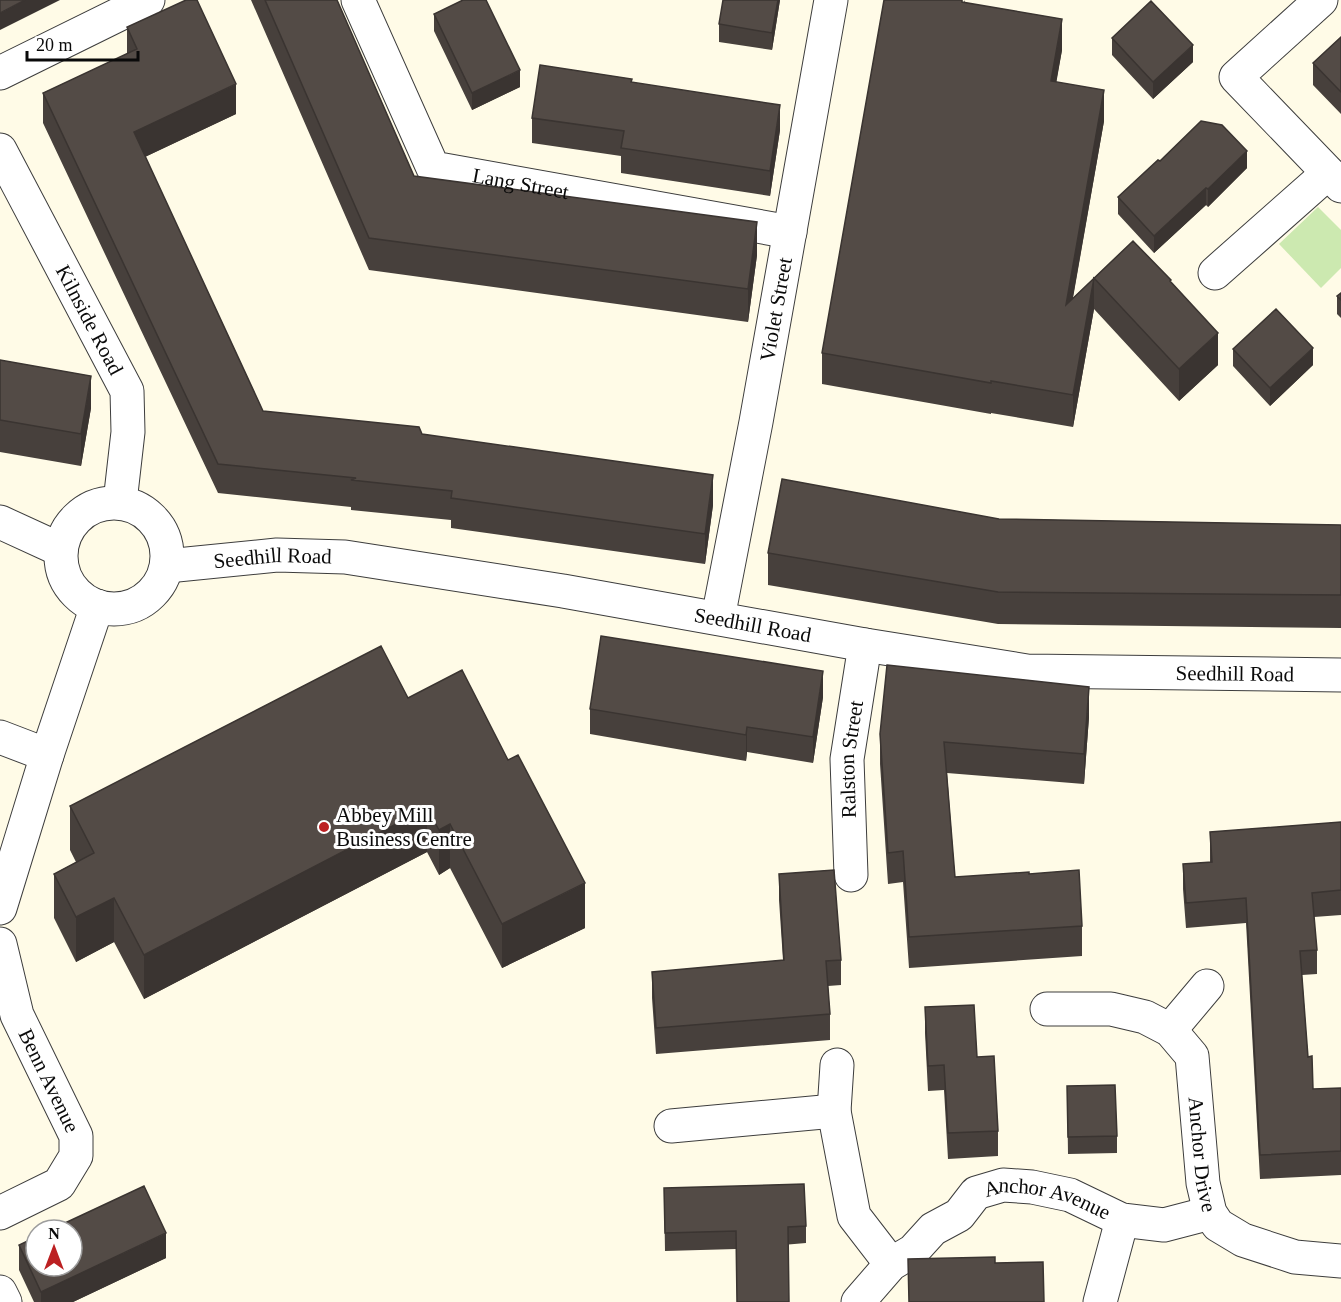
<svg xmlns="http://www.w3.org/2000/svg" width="1341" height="1302" font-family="'Times New Roman',serif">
	<rect width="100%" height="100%" fill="#fffbe7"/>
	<path fill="#cce9b0" d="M1318 207 1341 230V268L1321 288 1279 244Z"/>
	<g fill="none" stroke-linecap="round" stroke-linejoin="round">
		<g stroke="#3d3d3d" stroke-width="35">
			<g id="minor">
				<path id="s1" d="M358 0 433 168 790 232"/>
				<path d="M1321 0 1236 77 1341 186"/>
				<path d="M0 73 148 0"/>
				<path id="s2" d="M0 150 127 391 128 432 120 502"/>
				<path d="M1215 273 1328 173"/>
				<circle cx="114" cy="556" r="53"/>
				<path d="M0 522 61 550"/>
				<path id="s3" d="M167 566 277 555 345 557 563 591 865 645 1027 671 1341 675"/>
				<path id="s4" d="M718 618 756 422 831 0"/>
				<path d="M0 737 47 755"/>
				<path id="s5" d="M851 875 847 759 865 645"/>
				<path d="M0 908 47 755 97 606"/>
				<path id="s6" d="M0 944 17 1015 76 1136V1156L59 1184 0 1213"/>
				<path id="s7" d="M1047 1009H1111L1145 1017 1170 1030 1192 1056 1203 1183 1210 1213 1218 1225 1243 1240 1295 1257 1341 1261"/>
				<path d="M1170 1030 1207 986"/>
				<path d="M837 1065 834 1111 854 1216 891 1264"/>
				<path d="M671 1126 834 1111"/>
				<path d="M0 1292 5 1302"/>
				<path id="s8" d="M858 1302 891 1264 913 1251 933 1229 959 1215 976 1193 1003 1185 1032 1187 1070 1195 1122 1220 1164 1225 1210 1213"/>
				<path d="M1100 1302 1122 1220"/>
			</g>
		</g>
		<use href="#minor" stroke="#fff" stroke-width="33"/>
	</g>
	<path fill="#47403c" d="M251 0H337L414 176 757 255 748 322 369 270Z
		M780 0 772 50 719 42V24Z
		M965 0V2L1062 50 1056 82 1104 121 1073 298 1133 241 1171 283 1218 365 1179 401 1094 309 1073 427 991 413V414L822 384V353Z
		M434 14 520 87 472 110 434 31Z
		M127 27 236 114 145 157 263 411 422 434 713 505 705 564 451 528V520L351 510V507L218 493 43 123V93L127 54Z
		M1341 37V114L1313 85V63Z
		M1112 38 1193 62 1153 99 1112 55Z
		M632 82 780 130 770 196 621 173V156L532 143V118Z
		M1160 161 1247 168 1208 207 1206 205 1154 253 1118 214V197Z
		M1341 293V318L1337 314V296Z
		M1233 349 1313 365 1270 406 1233 366Z
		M0 360 91 408 81 466 0 452Z
		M999 519 1341 525V628L998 624 768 585V553Z
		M823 697 813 763 747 752 746 761 590 734V709Z
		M408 698 585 928 502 968 450 868 439 875 427 852 144 999 114 942 76 962 54 918V874L76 862 70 850V806Z
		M1089 717 1084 784 947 773 955 877 1029 874 1082 926V956L909 968 903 882 888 884 880 764V734Z
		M1341 822V915L1314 917 1317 950V974L1302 975 1308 1057 1313 1089 1341 1088V1175L1260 1179 1246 923 1186 928 1183 889V864L1210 862V832Z
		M779 874 841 960V985L828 986 830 1014V1040L656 1054 652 998V972L783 960 779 900Z
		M925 1007 977 1057 998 1131V1156L948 1159 944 1090 928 1091 925 1033Z
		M1067 1086 1117 1136V1153L1068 1154Z
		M664 1188 806 1226V1243L736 1249 665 1251Z
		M19 1245 166 1258 73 1302H34L19 1270Z"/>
	<path fill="#3a3431" d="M25 0H60L0 30V13Z
		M778 0H780L772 50V33Z
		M1062 19V50L1051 113V81Z
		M1193 45V62L1153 99V82Z
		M520 70V87L472 110V93Z
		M236 84V114L134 162V132Z
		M1104 90V121L1066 336V305Z
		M780 105V130L770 196V171Z
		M1247 151V168L1208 207V189Z
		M1206 188V205L1154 253V236Z
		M757 222V255L748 322V289Z
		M1094 278V309L1073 427V395Z
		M1218 333V365L1179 401V369Z
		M1313 348V365L1270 406V388Z
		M91 376V408L81 466V434Z
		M713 475V505L705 564V534Z
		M823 671V697L813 763V737Z
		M1089 687V717L1084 784V754Z
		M747 727V752L746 761V735Z
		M427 808V852L144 999V955Z
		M450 824V868L439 875V830Z
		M585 883V928L502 968V924Z
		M114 898V942L76 962V917Z
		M166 1233V1258L73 1302H41V1292Z"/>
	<path fill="#534b46" stroke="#3a3431" stroke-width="1.5" d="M0 0H25L0 13Z
		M186 0H197L236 84 134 132 263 411 419 427 422 434 713 475 705 534 451 498 452 491 351 480 356 478 218 464 43 93 137 49 127 27Z
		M265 0H337L414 176 757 222 748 289 369 238Z
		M463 0H486L520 70 472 93 434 14Z
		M723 0H778L772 33 719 24Z
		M884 0H962V2L1062 19 1051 81 1104 90 1066 305 1133 241 1171 280 1170 281 1218 333 1179 369 1094 278 1073 395 991 381V383L822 353Z
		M1151 1 1193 45 1153 82 1112 38Z
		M1341 37V92L1313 63Z
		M540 65 632 79 631 82 780 105 770 171 621 148 624 131 532 118Z
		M1201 121 1222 125 1247 151 1208 189 1206 188 1154 236 1118 197 1158 160 1160 161Z
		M1341 293V300L1337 296Z
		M1276 309 1313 348 1270 388 1233 349Z
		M0 360 91 376 81 434 0 420Z
		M782 479 999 519 1341 525V595L998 592 768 553Z
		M601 636 823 671 813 737 747 727 746 735 590 709Z
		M381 646 408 698 462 670 508 760 518 755 585 883 502 924 450 824 439 830 427 808 144 955 114 898 76 917 54 874 94 853 70 806Z
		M887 665 1089 687 1084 754 944 742 955 877 1029 872V874L1079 870 1082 926 909 937 903 851 888 853 880 734Z
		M1341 822V890L1312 893 1317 950 1300 951 1308 1057 1312 1056 1313 1089 1341 1088V1151L1260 1155 1246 898 1186 903 1183 864 1212 862 1210 832Z
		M834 870 841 960 826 961 830 1014 656 1028 652 972 784 960 779 874Z
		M974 1005 977 1057 994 1056 998 1131 948 1133 944 1065 928 1066 925 1007Z
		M1115 1085 1117 1136 1068 1137 1067 1086Z
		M804 1184 806 1226 788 1227 789 1302H737L736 1231 665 1233 664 1188Z
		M144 1186 166 1233 41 1292 19 1245 36 1237V1266H72V1230H50Z
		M995 1257V1263L1043 1262 1044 1302H909L908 1259Z"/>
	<circle fill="#bc2022" stroke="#fff" stroke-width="2" cx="324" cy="827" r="6"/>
	<g text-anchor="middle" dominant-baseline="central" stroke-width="6" stroke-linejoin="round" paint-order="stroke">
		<g font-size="21" fill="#0a0a0a" stroke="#fff">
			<text stroke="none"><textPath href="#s1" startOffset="273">Lang Street</textPath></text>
			<text stroke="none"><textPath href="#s4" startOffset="314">Violet Street</textPath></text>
			<text stroke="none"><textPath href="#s2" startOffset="192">Kilnside Road</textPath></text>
			<text stroke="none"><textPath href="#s3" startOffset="106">Seedhill Road</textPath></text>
			<text stroke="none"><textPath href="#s3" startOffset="592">Seedhill Road</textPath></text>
			<text stroke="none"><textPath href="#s3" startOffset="1078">Seedhill Road</textPath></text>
			<text stroke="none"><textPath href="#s5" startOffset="116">Ralston Street</textPath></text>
			<text stroke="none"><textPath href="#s6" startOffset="146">Benn Avenue</textPath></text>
			<text stroke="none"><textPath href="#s7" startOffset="260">Anchor Drive</textPath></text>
			<text stroke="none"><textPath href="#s8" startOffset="237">Anchor Avenue</textPath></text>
		</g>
		<g font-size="21" fill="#0a0a0a" stroke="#fff" text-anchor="start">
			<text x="336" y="815">Abbey Mill<tspan x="336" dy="24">Business Centre</tspan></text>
		</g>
	</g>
	<g transform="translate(54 1248)"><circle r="28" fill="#ffffff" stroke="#9d9d9d" stroke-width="1.5"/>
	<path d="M0-4.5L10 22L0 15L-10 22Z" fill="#bc2022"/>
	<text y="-9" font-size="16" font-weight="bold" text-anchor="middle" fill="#0a0a0a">N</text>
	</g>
	<path d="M27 51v9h111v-9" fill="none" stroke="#0a0a0a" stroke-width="3"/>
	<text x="36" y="51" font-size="18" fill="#0a0a0a" stroke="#ffffff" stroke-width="4.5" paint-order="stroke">20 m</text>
</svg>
